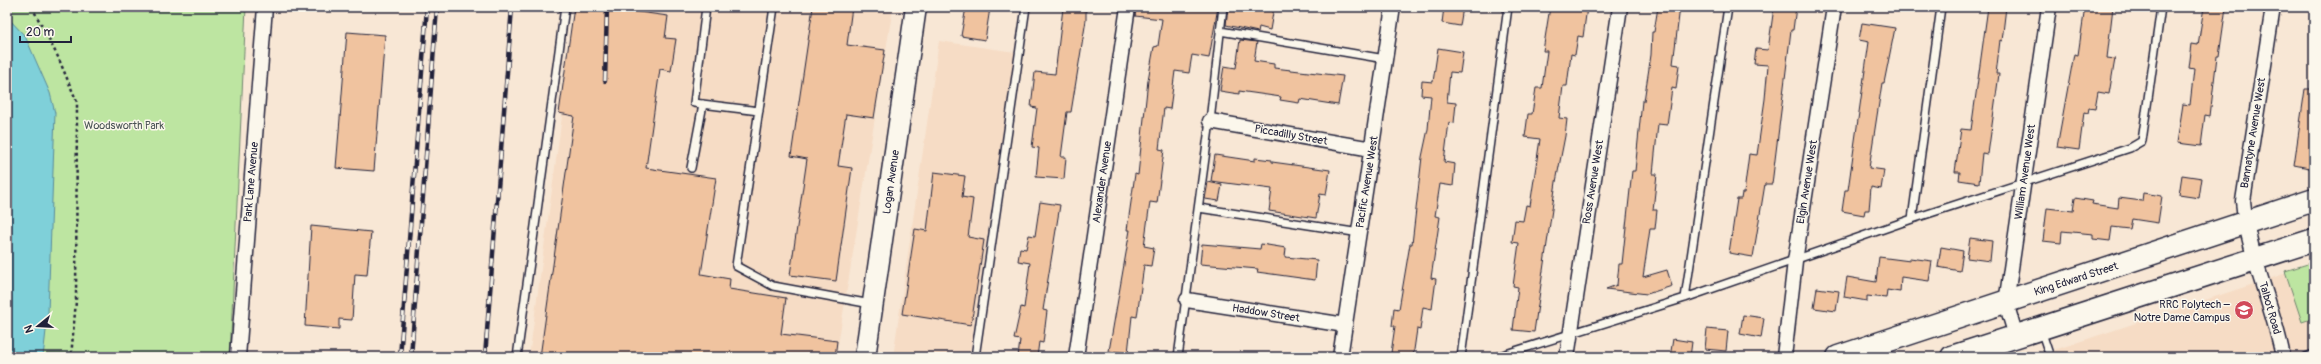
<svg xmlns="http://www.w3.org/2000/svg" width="2321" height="364" font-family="Pangolin,sans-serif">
	<rect width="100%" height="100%" fill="#f8e7d5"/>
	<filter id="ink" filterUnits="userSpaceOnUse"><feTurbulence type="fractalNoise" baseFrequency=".025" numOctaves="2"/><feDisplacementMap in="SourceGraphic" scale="8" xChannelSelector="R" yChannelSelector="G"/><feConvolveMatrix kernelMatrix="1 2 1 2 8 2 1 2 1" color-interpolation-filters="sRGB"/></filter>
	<g filter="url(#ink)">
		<path fill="#f6dcc5" d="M577 7H893L836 357H529Z
			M939 41 1015 52 969 357H893Z
			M2314 264V357H2033Z"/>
		<path fill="#bde5a1" stroke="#70846e" d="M7 7H246L230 357H7Z
			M2314 262V318L2302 322 2285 271Z"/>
		<path fill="#7fd0d9" stroke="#5a8a9a" d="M7 17 25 36 50 93 55 113 48 313 43 357H7Z"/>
		<path fill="#f0c39f" stroke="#22223b" d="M574 7H603L668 16 665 38 676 39 671 71 660 69 646 168 716 178 701 274 730 279 729 289 786 298 781 334 837 341 835 357H540L574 116 559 113Z
			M813 7H852L847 45 885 50 874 118 846 114 838 166 852 168 836 281 790 275 807 159 791 156Z
			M966 7 990 8 985 40 961 36Z
			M1136 7H1218L1209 58 1192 55 1189 73 1175 71 1170 109 1164 108 1159 149 1164 150 1157 203 1150 202 1144 246 1154 248 1151 266 1144 265 1137 317 1132 316 1128 353 1109 351 1130 230H1127L1135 174 1138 175 1148 80 1154 47 1158 46 1162 19 1135 16Z
			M1228 7H1274L1270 30 1259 27 1258 32 1226 25Z
			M1444 7H1463L1460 26 1442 23Z
			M1550 7H1587L1583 37 1578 36 1575 55 1571 54 1567 86H1563L1559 118 1567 119 1565 136 1556 182 1534 332 1513 330 1518 287 1513 286 1519 243 1512 242 1515 220 1523 221 1526 205 1530 206 1540 139 1525 137 1528 114H1532L1536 88H1542L1547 51H1543Z
			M1658 7H1680L1673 64 1679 65 1676 89 1672 88 1667 125 1658 124 1653 174H1657L1653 210H1657L1655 229H1650L1643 277 1667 270 1672 286 1647 294 1606 289 1617 285 1619 264H1622L1632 171H1635L1642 101H1644L1651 55 1652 32H1654Z
			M1774 7H1796L1793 30H1791L1772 184H1765L1753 257 1729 253 1737 199H1741L1742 193H1744L1749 154 1757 155 1765 99 1768 65 1754 64 1756 49 1768 50Z
			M1988 7H2006L2002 41 2000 40 1996 74H1999L1988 154 1982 153 1979 183 1959 180 1960 172H1955L1961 129 1971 130Z
			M2085 7H2113L2107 58 2115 59 2109 94 2098 92 2095 109 2089 108 2088 113 2084 112 2079 150 2057 147 2074 54 2078 55Z
			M2204 7H2226L2219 56H2217L2210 116 2205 115 2201 146 2177 143 2183 104 2190 105 2194 69 2189 68 2192 44 2198 45Z
			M1063 8 1086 11V20L1071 112H1067L1061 157H1066L1064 179 1036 177 1039 148 1032 147 1037 108 1031 107 1035 72 1055 74Z
			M1862 23 1895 28 1884 83H1882L1869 168 1884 170 1881 189 1871 187 1869 210H1865L1864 215 1842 211 1845 190H1848L1869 42 1859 40Z
			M347 32 385 35 374 171 336 168Z
			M1240 40 1257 42 1254 61 1274 64V68L1343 76 1338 105 1300 99 1299 103 1280 100 1281 97 1239 91V94L1220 91 1224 66 1236 68Z
			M1438 48 1463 52 1460 73 1450 72 1447 102 1456 103 1454 123 1449 122 1444 162 1455 164 1453 186 1440 184 1435 216 1440 217 1431 278 1436 279 1432 309 1423 307 1420 330 1417 329 1413 357 1391 353 1395 326H1392L1394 308 1399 309 1410 244H1412L1422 157 1428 129 1431 96 1421 95 1422 81 1433 82Z
			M2305 89H2314V169L2294 165Z
			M1215 155 1255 161V158L1272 160V162L1330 170 1326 195 1320 194 1316 218 1269 211 1272 189 1211 181Z
			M934 172 965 176 962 197 973 199 968 237 984 240 971 325 902 314 915 229 927 231Z
			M2182 175 2202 178 2199 198 2179 195Z
			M1208 182 1222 185 1219 201 1205 199Z
			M2143 193 2162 196 2158 223 2132 219 2130 229 2112 227 2110 241 2093 239V234L2062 231 2061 243 2043 241 2047 208 2073 211 2075 198 2093 201 2092 204 2118 208 2119 198 2142 201Z
			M1040 202 1060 205 1043 310 1047 311 1043 343 1039 342 1037 357H1018L1020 340 1014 339 1021 307 1024 308 1030 263 1018 261 1020 248 1026 249 1029 235 1035 236Z
			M311 226 371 232 367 275 355 274 352 320 339 319V329L305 326Z
			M1970 238 1992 241 1990 261 1967 258Z
			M1202 244 1260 249 1261 244 1286 248 1285 257 1317 260 1315 280 1257 272 1258 269 1200 264Z
			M1941 247 1963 251 1960 271 1938 267Z
			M1879 257 1910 261V258L1932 261 1929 281 1901 277 1900 292 1887 290 1886 298 1867 296V301L1844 297 1847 277 1876 282Z
			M1817 288 1839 291 1836 311 1814 308Z
			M1743 315 1764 318 1761 338 1740 334Z
			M1707 329 1728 331 1726 351 1705 349Z
			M1673 339 1692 342 1690 357H1670Z"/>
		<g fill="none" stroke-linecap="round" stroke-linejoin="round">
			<g stroke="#22223b" stroke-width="10">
				<path id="lane" d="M706 7 694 103 759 111
					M774 7 736 266 773 286 871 304
					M1220 31 1385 59
					M691 168 703 104
					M1199 208 1360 233
					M1912 219 1941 7
					M1685 298 1728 7
					M2041 330 2050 357
					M517 357 565 7
					M975 357 1026 7
					M1178 357 1210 121 1223 7
					M1461 357 1508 7
					M1496 357 1685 298 1912 219 2130 148 2142 141 2161 7
					M2306 357 2314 354"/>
			</g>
			<g stroke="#22223b" stroke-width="17">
				<path id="street" d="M2273 7 2243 201C2248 255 2273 304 2283 357
					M1210 121 1372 149
					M1187 300 1345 325
					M2016 336 2006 303 2049 7
					M238 357 265 7
					M1076 357 1128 7
					M1340 357 1393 7
					M1567 357 1620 7
					M1784 357 1795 261 1834 7"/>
			</g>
			<g stroke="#22223b" stroke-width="23">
				<path id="secondary" d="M865 357 916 7"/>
			</g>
			<g stroke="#22223b" stroke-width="25">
				<path id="primary" d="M1838 357 2314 200
					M1952 357 2314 240"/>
			</g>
			<path stroke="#22223b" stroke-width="2.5" stroke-dasharray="3 3" stroke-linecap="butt" d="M32 7 58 57 77 102 76 301 71 357"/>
			<use href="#lane" stroke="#fbf7ec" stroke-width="7"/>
			<use href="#street" stroke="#fbf7ec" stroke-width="14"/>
			<use href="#secondary" stroke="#fbf7ec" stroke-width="20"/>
			<use href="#primary" stroke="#fbf7ec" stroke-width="22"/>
			<g stroke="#22223b" stroke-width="4.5">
				<path id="rail" d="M605 81 607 7
					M400 357 427 7
					M411 357 437 7
					M485 357 512 7"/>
			</g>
			<use href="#rail" stroke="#fbf7ec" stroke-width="3" stroke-dasharray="9" stroke-linecap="butt"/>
		</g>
	</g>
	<defs>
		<g id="university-disc" transform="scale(1)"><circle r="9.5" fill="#d1495b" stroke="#fbf7ec"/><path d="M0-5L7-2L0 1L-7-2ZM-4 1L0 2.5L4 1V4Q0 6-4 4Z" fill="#fff"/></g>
	</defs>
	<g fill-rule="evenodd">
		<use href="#university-disc" x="2244" y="310"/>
	</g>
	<g text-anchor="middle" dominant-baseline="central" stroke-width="3" stroke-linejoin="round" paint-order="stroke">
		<g font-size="11" fill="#495354" stroke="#fbf7ec">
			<text x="124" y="125">Woodsworth Park</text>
		</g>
		<g font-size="11" fill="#22223b" stroke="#fbf7ec">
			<text transform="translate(2253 133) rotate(-81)">Bannatyne Avenue West</text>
			<text transform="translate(1291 135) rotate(10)">Piccadilly Street</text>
			<text transform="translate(2025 172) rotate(-82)">William Avenue West</text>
			<text transform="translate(251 182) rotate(-85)">Park Lane Avenue</text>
			<text transform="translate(891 182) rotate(-82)">Logan Avenue</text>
			<text transform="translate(1102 182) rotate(-82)">Alexander Avenue</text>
			<text transform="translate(1367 182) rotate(-81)">Pacific Avenue West</text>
			<text transform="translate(1593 182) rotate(-81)">Ross Avenue West</text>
			<text transform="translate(1807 182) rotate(-81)">Elgin Avenue West</text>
			<text transform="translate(2076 279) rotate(-18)">King Edward Street</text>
			<text transform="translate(2270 308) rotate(74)">Talbot Road</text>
			<text transform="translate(1266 313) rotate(9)">Haddow Street</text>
		</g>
		<g font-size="11" fill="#22223b" stroke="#fbf7ec" text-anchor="end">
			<text x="2230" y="304">RRC Polytech –<tspan x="2230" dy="13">Notre Dame Campus</tspan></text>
		</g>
	</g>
	<rect width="2321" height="364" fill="none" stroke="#fbf7ec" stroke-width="24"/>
	<rect x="12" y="12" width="2297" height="340" fill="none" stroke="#22223b" stroke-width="1.5" filter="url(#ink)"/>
	<g transform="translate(38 326) rotate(252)" stroke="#fbf7ec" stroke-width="3" paint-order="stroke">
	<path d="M0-3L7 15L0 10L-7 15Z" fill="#22223b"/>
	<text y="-6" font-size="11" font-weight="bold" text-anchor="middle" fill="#22223b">N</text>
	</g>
	<path d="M20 36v6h51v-6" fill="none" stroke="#22223b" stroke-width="2"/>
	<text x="26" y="36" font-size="12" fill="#22223b" stroke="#fbf7ec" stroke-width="3" paint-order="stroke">20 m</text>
</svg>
